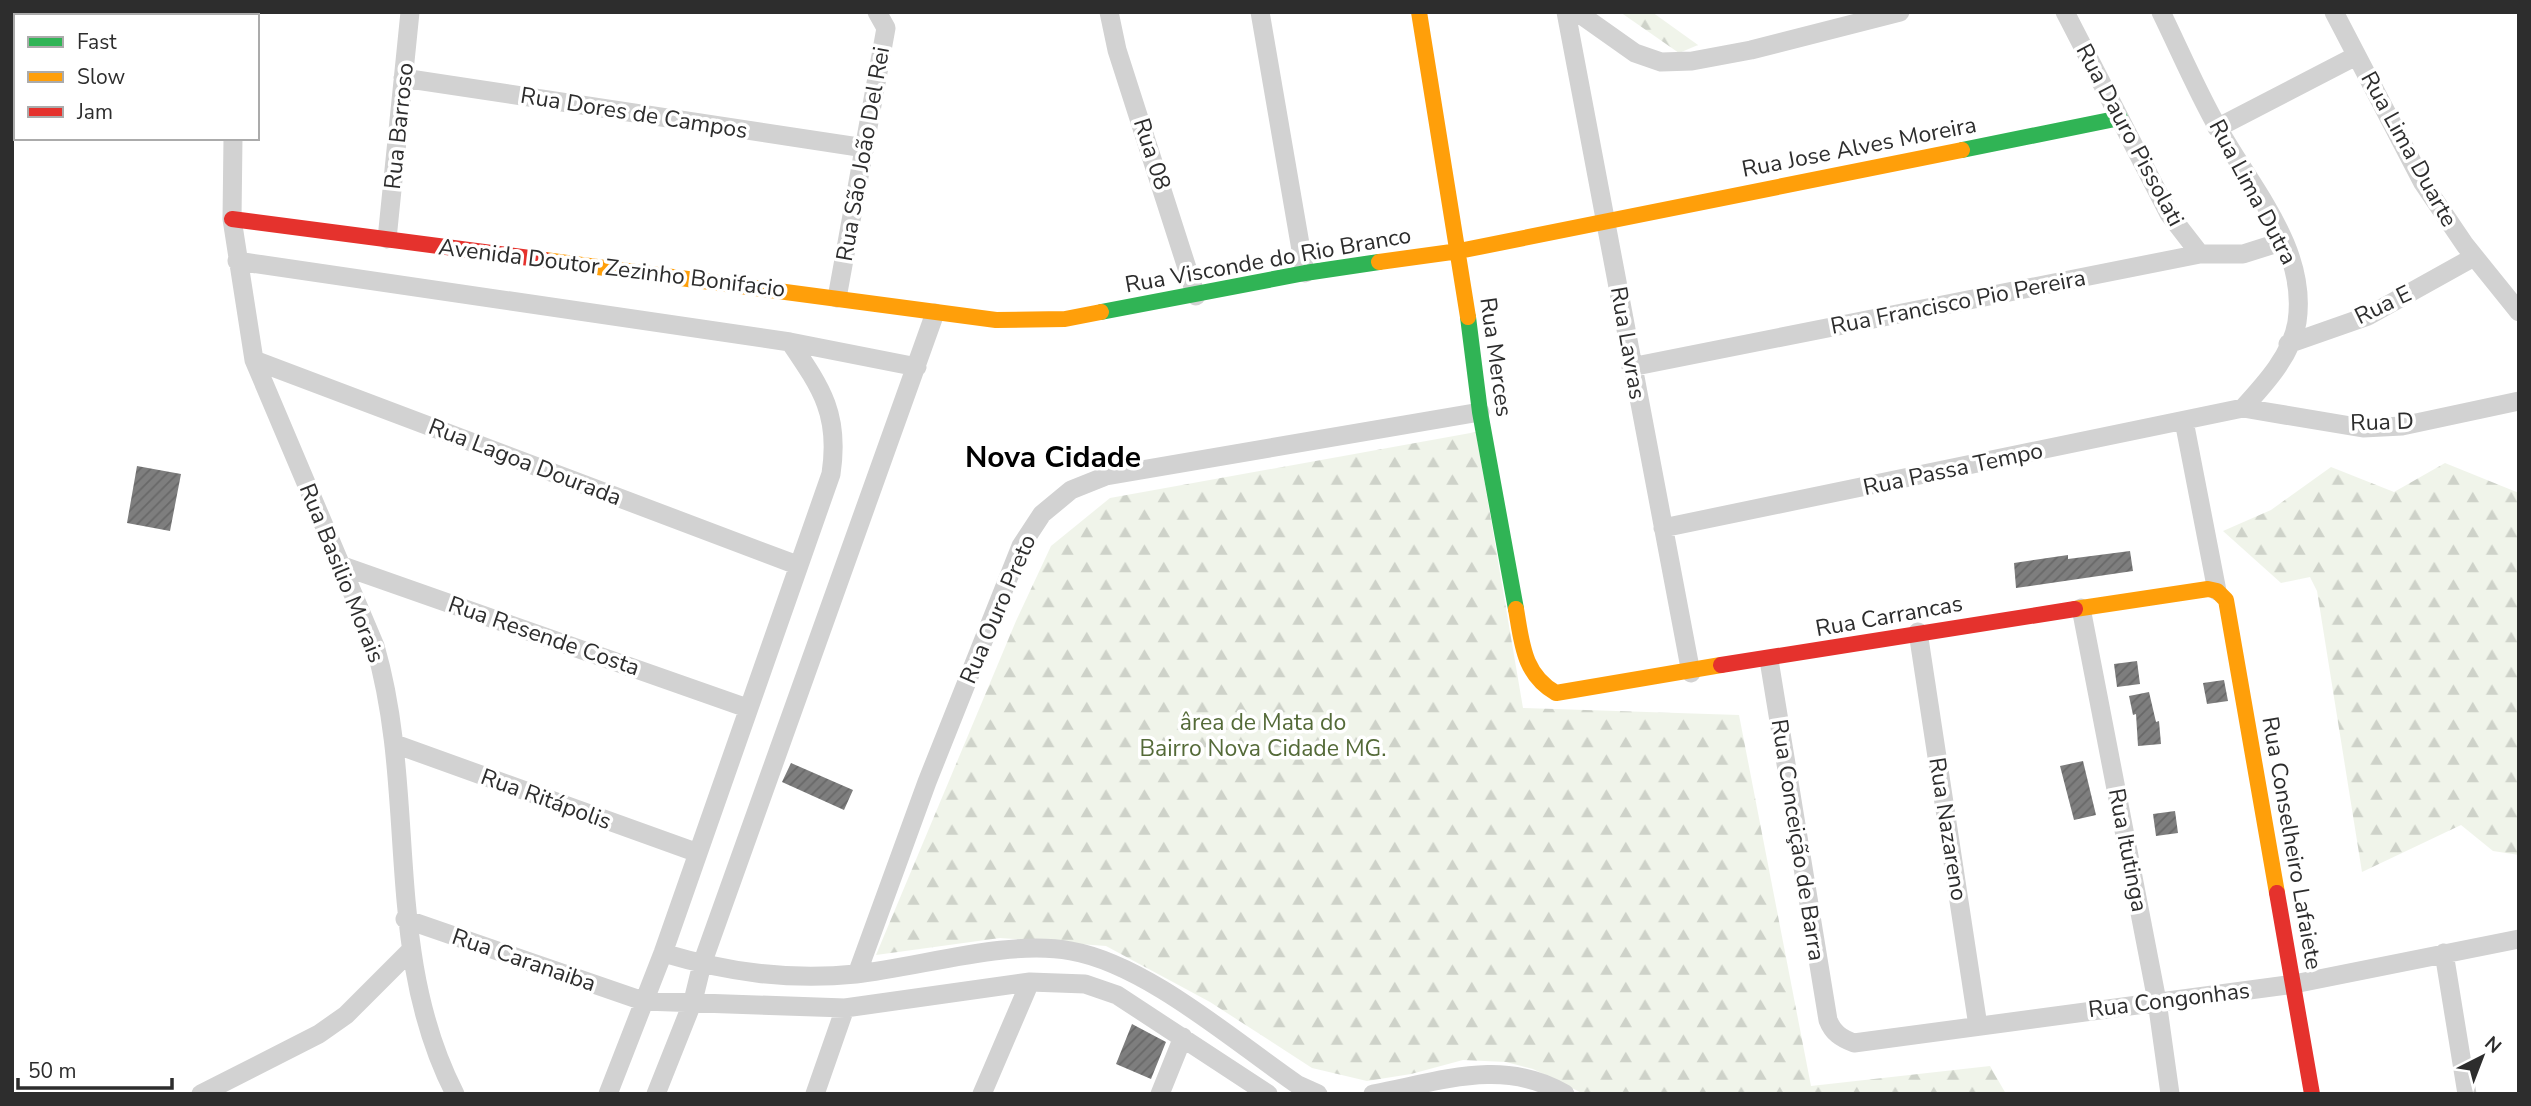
<svg xmlns="http://www.w3.org/2000/svg" width="2531" height="1106" font-family="'Nunito Sans',sans-serif">
	<defs>
		<pattern id="forest-firs" width="22" height="20" patternUnits="userSpaceOnUse" patternTransform="scale(1.75)"><rect width="22" height="20" fill="#f0f4ea"/><path d="M5 1l3.5 6h-7zM16 11l3.5 6h-7z" fill="#ced2c9"/></pattern>
		<pattern id="building-hatch" width="6" height="6" patternUnits="userSpaceOnUse" patternTransform="scale(1.75)"><rect width="6" height="6" fill="#7e7e7e"/><path d="M-1 1l2-2M0 6l6-6M5 7l2-2" fill="none" stroke="#686868"/></pattern>
	</defs>
	<rect width="100%" height="100%" fill="#fff"/>
	<path fill="url(#forest-firs)" d="M1620 12H1652L1698 45 1679 53Z
		M1476 432 1523 708 1739 715 1811 1086 1990 1066 2006 1094H1584L1533 1069 1506 1062 1463 1060 1411 1074 1367 1081 1312 1068 1210 1002 1106 946 1000 938 876 955 1016 621 1051 546 1110 498Z
		M2445 463 2519 493V855L2493 851 2461 825 2362 872 2317 591 2310 577 2281 583 2223 531 2271 510 2331 467 2394 492Z"/>
	<path fill="url(#building-hatch)" d="M137 466 181 474 170 531 127 523Z
		M2130 551 2133 571 2016 588 2014 563 2068 555V559Z
		M2137 661 2140 684 2117 687 2114 664Z
		M2224 680 2228 701 2207 704 2203 683Z
		M2149 692 2156 722 2159 721 2161 744 2138 746 2136 714 2133 715 2129 696Z
		M2083 761 2096 815 2074 820 2060 766Z
		M791 763 853 790 844 810 782 782Z
		M2175 811 2178 833 2156 836 2153 814Z
		M1132 1024 1166 1042 1151 1079 1116 1064Z"/>
	<g fill="none" stroke-linecap="round" stroke-linejoin="round">
		<path stroke="#d2d2d2" stroke-width="19" d="M218 12 219 16
			M1109 12 1117 50 1196 296
			M1260 12 1305 273
			M1566 12 1691 673
			M1577 12 1635 53 1661 62 1692 61 1751 50 1900 12
			M2065 12 2169 214 2200 254
			M2161 12C2180 51 2197 91 2218 128 2251 188 2308 249 2297 322 2292 355 2264 385 2243 408
			M2334 12 2423 183 2465 245 2519 312
			M403 78 865 148
			M2217 128 2356 56
			M233 138 232 219 254 360 375 646C418 794 382 952 455 1094
			M387 239 410 12
			M237 261 790 342 917 367
			M837 298 886 28 877 12
			M2288 344 2368 316 2474 257
			M254 360 797 565
			M1631 367 2200 254H2243L2284 241
			M2184 421 2217 591
			M1663 528 2243 408 2363 428 2402 426 2519 401
			M340 565 747 708
			M2081 608 2157 1001 2170 1094
			M1918 632 1978 1026
			M1769 660 1828 1020C1833 1033 1841 1038 1854 1043L2294 984 2519 939
			M395 744 698 853
			M405 919 643 1001 845 1008 1030 982 1085 984 1117 995 1268 1094
			M663 953C727 972 789 981 856 974 921 967 1008 939 1071 951 1146 964 1235 1042 1298 1085L1318 1094
			M2444 953 2467 1094
			M857 974 927 782 1021 546 1042 514 1071 490 1106 476 1480 412
			M201 1094 319 1034 346 1015 410 951
			M608 1094 663 953 831 474C840 415 822 389 790 342
			M656 1094 693 1001 702 964 935 313
			M815 1094 845 1008
			M982 1094 1030 982
			M1160 1094 1183 1037
			M1373 1094C1439 1082 1503 1057 1565 1094"/>
		<path stroke="#30b455" stroke-width="16" d="M1962 150 2120 118
			M1101 312 1305 273 1379 262
			M1468 317 1480 412 1516 609"/>
		<path stroke="#ff9f0a" stroke-width="16" d="M1419 12 1468 317
			M545 260 996 320 1065 319 1101 312
			M1379 262 1459 251 1962 150
			M1516 609C1522 643 1523 674 1556 693L1721 665
			M2075 609 2208 589 2217 591 2226 600 2277 893"/>
		<path stroke="#e5322d" stroke-width="16" d="M232 219 545 260
			M1721 665 2075 609
			M2277 893 2312 1094"/>
	</g>
	<g text-anchor="middle" dominant-baseline="central" stroke-width="7" stroke-linejoin="round" paint-order="stroke">
		<g font-size="23" fill="#2d2d2d" stroke="#fff">
			<text transform="translate(634 113) rotate(9)">Rua Dores de Campos</text>
			<text transform="translate(399 126) rotate(-84)">Rua Barroso</text>
			<text transform="translate(2130 135) rotate(62)">Rua Dauro Pissolati</text>
			<text transform="translate(1859 147) rotate(-11)">Rua Jose Alves Moreira</text>
			<text transform="translate(2409 149) rotate(61)">Rua Lima Duarte</text>
			<text transform="translate(863 154) rotate(-80)">Rua São João Del Rei</text>
			<text transform="translate(1152 154) rotate(72)">Rua 08</text>
			<text transform="translate(2253 192) rotate(62)">Rua Lima Dutra</text>
			<text transform="translate(1268 260) rotate(-10)">Rua Visconde do Rio Branco</text>
			<text transform="translate(612 268) rotate(7)">Avenida Doutor Zezinho Bonifacio</text>
			<text transform="translate(1958 302) rotate(-11)">Rua Francisco Pio Pereira</text>
			<text transform="translate(2383 305) rotate(-26)">Rua E</text>
			<text transform="translate(1628 343) rotate(80)">Rua Lavras</text>
			<text transform="translate(1496 357) rotate(82)">Rua Merces</text>
			<text transform="translate(2382 422) rotate(-2)">Rua D</text>
			<text transform="translate(525 462) rotate(21)">Rua Lagoa Dourada</text>
			<text transform="translate(1953 469) rotate(-12)">Rua Passa Tempo</text>
			<text transform="translate(342 573) rotate(68)">Rua Basilio Morais</text>
			<text transform="translate(998 609) rotate(-67)">Rua Ouro Preto</text>
			<text transform="translate(1889 616) rotate(-10)">Rua Carrancas</text>
			<text transform="translate(544 636) rotate(19)">Rua Resende Costa</text>
			<text transform="translate(546 799) rotate(20)">Rua Ritápolis</text>
			<text transform="translate(1948 829) rotate(81)">Rua Nazareno</text>
			<text transform="translate(1798 840) rotate(81)">Rua Conceição de Barra</text>
			<text transform="translate(2292 843) rotate(80)">Rua Conselheiro Lafaiete</text>
			<text transform="translate(2128 850) rotate(79)">Rua Itutinga</text>
			<text transform="translate(524 960) rotate(19)">Rua Caranaiba</text>
			<text transform="translate(2169 1000) rotate(-7)">Rua Congonhas</text>
		</g>
		<g font-size="23" fill="#546a38" stroke="#fff">
			<text x="1263" y="722">ârea de Mata do<tspan x="1263" dy="26">Bairro Nova Cidade MG.</tspan></text>
		</g>
		<g font-size="30" font-weight="bold" fill="#000" stroke="#fff">
			<text x="1053" y="457">Nova Cidade</text>
		</g>
	</g>
	<rect width="2531" height="1106" fill="none" stroke="#2d2d2d" stroke-width="28"/>
	<rect x="14" y="14" width="245" height="126" fill="#ffffff" stroke="#ababab" stroke-width="2"/>
	<rect x="28" y="37" width="35" height="10" fill="#30b455" stroke="#ababab" stroke-width="2"/>
	<text x="77" y="49" font-size="21" fill="#2d2d2d">Fast</text>
	<rect x="28" y="72" width="35" height="10" fill="#ff9f0a" stroke="#ababab" stroke-width="2"/>
	<text x="77" y="84" font-size="21" fill="#2d2d2d">Slow</text>
	<rect x="28" y="107" width="35" height="10" fill="#e5322d" stroke="#ababab" stroke-width="2"/>
	<text x="77" y="119" font-size="21" fill="#2d2d2d">Jam</text>
	<g transform="translate(2482 1057) rotate(42)" stroke="#ffffff" stroke-width="5" paint-order="stroke">
	<path d="M0-5L12 26L0 18L-12 26Z" fill="#2d2d2d"/>
	<text y="-10" font-size="19" font-weight="bold" text-anchor="middle" fill="#2d2d2d">N</text>
	</g>
	<path d="M18 1078v10h154v-10" fill="none" stroke="#2d2d2d" stroke-width="3.5"/>
	<text x="28" y="1078" font-size="21" fill="#2d2d2d" stroke="#ffffff" stroke-width="5" paint-order="stroke">50 m</text>
</svg>
